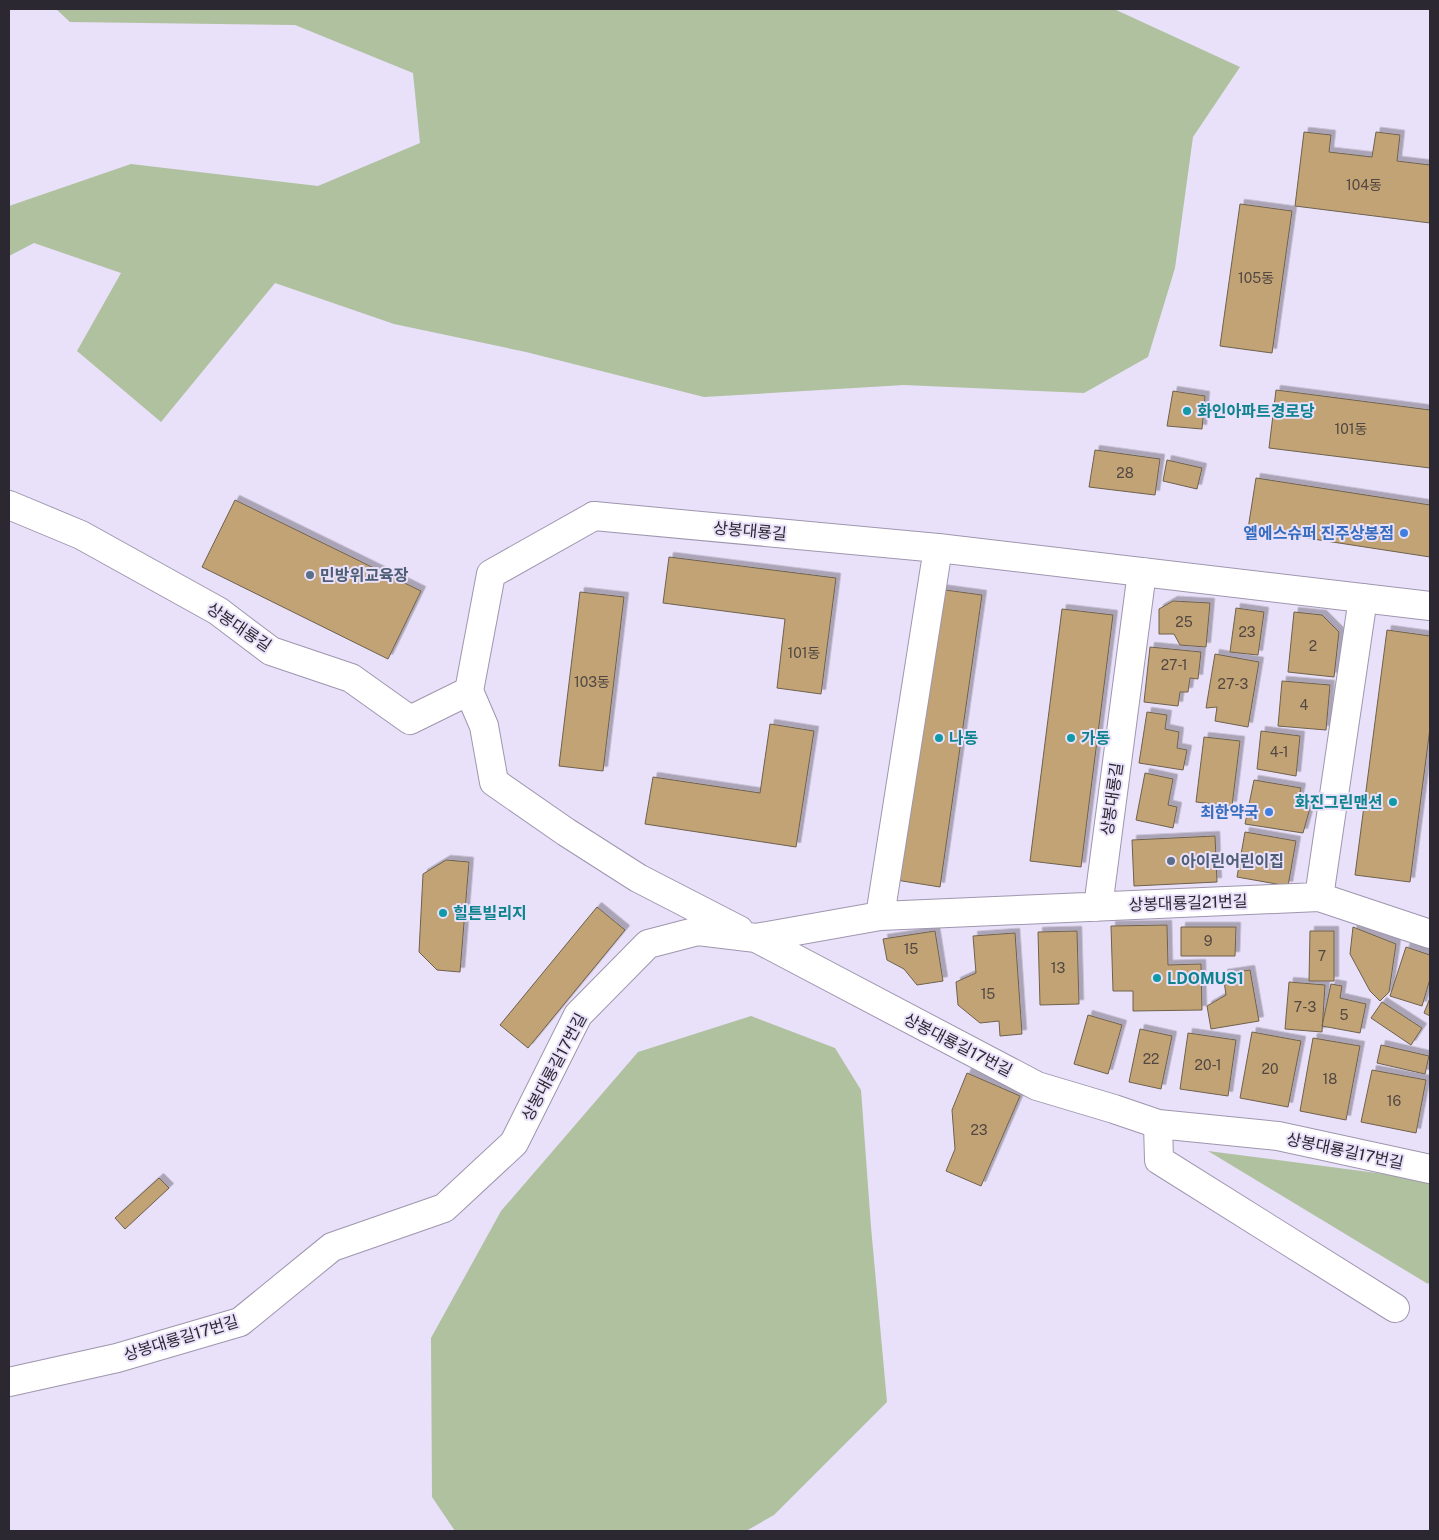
<svg xmlns="http://www.w3.org/2000/svg" width="1439" height="1540" font-family="'Public Sans','Noto Sans KR',sans-serif">
	<defs>
		<filter id="shadow"><feDropShadow dx="4.5" dy="-4.5" stdDeviation="0" flood-color="#0004"/></filter>
	</defs>
	<rect width="100%" height="100%" fill="#e9e0f9"/>
	<path fill="#afc19f" d="M56 9H1114L1240 67 1193 137 1175 268 1148 357 1084 393 904 385 704 397 526 352 394 324 275 283 161 422 77 351 121 273 34 243 9 256V206L131 164 318 186 420 143 413 73 295 25 70 22Z
		M751 1016 835 1048 861 1090 871 1227 887 1402 774 1515 746 1531H455L432 1497 431 1338 501 1211 638 1052Z
		M1208 1151 1430 1180V1280L1428 1284Z"/>
	<path fill="#c2a375" stroke="#6e614d" filter="url(#shadow)" d="M1304 132 1331 135 1329 152 1372 157 1376 132 1400 135 1397 161 1430 165V223L1295 206Z
		M1240 204 1292 211 1272 353 1220 346Z
		M1276 390 1430 410V468L1269 448Z
		M1173 391 1205 396 1202 429 1167 426Z
		M1095 450 1160 459 1155 495 1089 487Z
		M1167 460 1202 468 1197 489 1163 481Z
		M1256 478 1430 505V557L1248 529Z
		M235 500 421 591 388 659 202 567Z
		M669 557 836 578 821 694 777 688 785 619 663 603Z
		M938 589 982 595 940 887 896 880Z
		M580 592 624 597 603 771 559 766Z
		M1173 601 1210 603 1206 647 1180 645 1174 634H1159V609Z
		M1236 608 1264 612 1258 655 1230 652Z
		M1062 609 1113 615 1081 867 1030 861Z
		M1294 612 1322 615 1339 632 1334 677 1288 672Z
		M1387 630 1430 636V728L1410 882 1355 875Z
		M1150 647 1201 652 1198 679 1190 678 1188 692H1180L1178 706 1144 702Z
		M1215 654 1259 662 1248 727 1215 721 1217 707 1206 708Z
		M1282 681 1330 685 1326 730 1278 726Z
		M1147 712 1167 715 1165 729 1179 732 1177 748 1187 750 1183 770 1139 763Z
		M770 724 814 731 796 847 645 824 653 777 760 793Z
		M1261 731 1300 736 1296 776 1257 769Z
		M1204 737 1240 741 1232 806 1196 802Z
		M1145 773 1173 779 1168 805 1177 807 1173 828 1136 820Z
		M1254 780 1301 788 1297 806 1310 808 1303 833 1245 824Z
		M1245 832 1296 841 1288 886 1237 877Z
		M1215 836 1217 882 1134 886 1132 840Z
		M446 860 469 862 460 972 437 970 419 952 423 874Z
		M597 907 625 930 528 1048 500 1025Z
		M1167 925 1168 965 1201 964 1202 1010 1133 1011V991H1113L1111 926Z
		M1181 927H1236L1235 956H1181Z
		M1353 927 1396 944 1389 992 1380 1001 1370 991 1350 954Z
		M935 931 943 981 917 985 904 969 887 960 883 939Z
		M1077 931 1079 1004 1040 1005 1038 932Z
		M1310 931H1334V981H1309Z
		M1015 933 1022 1034 1000 1036 999 1021 980 1023 958 1005 956 982 976 973 973 936Z
		M1406 947 1430 955V979L1422 1006 1390 996Z
		M1250 970 1259 1021 1211 1029 1207 1006 1226 995 1223 974Z
		M1289 982 1325 985 1322 1032 1285 1029Z
		M1331 984 1342 986 1340 998 1366 1004 1360 1033 1322 1026Z
		M1430 998V1016L1424 1013Z
		M1382 1002 1422 1028 1411 1045 1371 1018Z
		M1088 1015 1122 1025 1108 1074 1074 1064Z
		M1140 1029 1172 1036 1161 1089 1129 1082Z
		M1252 1032 1301 1041 1288 1107 1240 1098Z
		M1188 1033 1236 1040 1228 1096 1180 1089Z
		M1313 1038 1360 1046 1346 1120 1300 1111Z
		M1381 1045 1429 1056 1425 1074 1377 1063Z
		M1372 1070 1426 1080 1416 1133 1361 1122Z
		M967 1073 1020 1096 981 1186 946 1171 955 1149 952 1110Z
		M159 1178 169 1188 125 1229 115 1218Z"/>
	<g fill="none" stroke-linecap="round" stroke-linejoin="round">
		<g stroke="#9f96ae" stroke-width="30">
			<path id="minor" d="M9 505 81 535 218 611 271 651 351 678 410 720 469 691 491 574 594 516
				M469 691 484 726 494 782 566 832 638 878 739 930
				M1319 897 1363 598
				M1098 907 1142 572
				M880 916 938 548
				M756 938 880 916 1319 897 1430 934
				M1158 1124 1159 1160 1395 1308
				M9 1382 117 1358 240 1322 332 1247 444 1208 514 1143 578 1015 648 944 698 931 756 938 1037 1086 1114 1109 1158 1124 1278 1136 1430 1169"/>
		</g>
		<g stroke="#9f96ae" stroke-width="30">
			<path id="tertiary" d="M594 516 938 548 1430 606"/>
		</g>
		<use href="#minor" stroke="#fff" stroke-width="28"/>
		<use href="#tertiary" stroke="#fff" stroke-width="28"/>
	</g>
	<g fill="#0f9aa8" stroke="#e9e0f9" stroke-width="2">
		<circle cx="1187" cy="411" r="5"/>
		<circle cx="939" cy="738" r="5"/>
		<circle cx="1071" cy="738" r="5"/>
		<circle cx="1393" cy="802" r="5"/>
		<circle cx="443" cy="913" r="5"/>
		<circle cx="1157" cy="978" r="5"/>
	</g>
	<g fill="#3f7fe0" stroke="#e9e0f9" stroke-width="2">
		<circle cx="1404" cy="533" r="5"/>
		<circle cx="1269" cy="812" r="5"/>
	</g>
	<g fill="#5c6f8a" stroke="#e9e0f9" stroke-width="2">
		<circle cx="310" cy="575" r="5"/>
		<circle cx="1171" cy="861" r="5"/>
	</g>
	<g text-anchor="middle" dominant-baseline="central" stroke-width="4" stroke-linejoin="round" paint-order="stroke">
		<g font-size="14" fill="#524742">
			<text x="1364" y="185">104동</text>
			<text x="1256" y="278">105동</text>
			<text x="1351" y="429">101동</text>
			<text x="1125" y="473">28</text>
			<text x="1184" y="622">25</text>
			<text x="1247" y="632">23</text>
			<text x="1313" y="646">2</text>
			<text x="804" y="653">101동</text>
			<text x="1174" y="665">27-1</text>
			<text x="592" y="682">103동</text>
			<text x="1233" y="684">27-3</text>
			<text x="1304" y="705">4</text>
			<text x="1279" y="752">4-1</text>
			<text x="1208" y="941">9</text>
			<text x="911" y="949">15</text>
			<text x="1322" y="956">7</text>
			<text x="1058" y="968">13</text>
			<text x="988" y="994">15</text>
			<text x="1305" y="1007">7-3</text>
			<text x="1344" y="1015">5</text>
			<text x="1151" y="1059">22</text>
			<text x="1208" y="1065">20-1</text>
			<text x="1270" y="1069">20</text>
			<text x="1330" y="1079">18</text>
			<text x="1394" y="1101">16</text>
			<text x="979" y="1130">23</text>
		</g>
		<g font-size="16" font-weight="bold" fill="#0d838f" stroke="#e9e0f9" text-anchor="start">
			<text x="1197" y="411">화인아파트경로당</text>
			<text x="949" y="738">나동</text>
			<text x="1081" y="738">가동</text>
			<text x="1383" y="802" text-anchor="end">화진그린맨션</text>
			<text x="453" y="913">힐튼빌리지</text>
			<text x="1167" y="978">LDOMUS1</text>
		</g>
		<g font-size="16" fill="#2c2831" stroke="#e9e0f9">
			<text transform="translate(750 531) rotate(5)">상봉대룡길</text>
			<text transform="translate(239 627) rotate(34)">상봉대룡길</text>
			<text transform="translate(1112 799) rotate(-82)">상봉대룡길</text>
			<text transform="translate(1188 903) rotate(-2)">상봉대룡길21번길</text>
			<text transform="translate(958 1045) rotate(27)">상봉대룡길17번길</text>
			<text transform="translate(554 1067) rotate(-62)">상봉대룡길17번길</text>
			<text transform="translate(1345 1151) rotate(12)">상봉대룡길17번길</text>
			<text transform="translate(181 1338) rotate(-17)">상봉대룡길17번길</text>
		</g>
		<g font-size="16" font-weight="bold" fill="#366cbe" stroke="#e9e0f9" text-anchor="end">
			<text x="1394" y="533">엘에스슈퍼 진주상봉점</text>
			<text x="1259" y="812">최한약국</text>
		</g>
		<g font-size="16" font-weight="bold" fill="#4e5e75" stroke="#e9e0f9" text-anchor="start">
			<text x="320" y="575">민방위교육장</text>
			<text x="1181" y="861">아이린어린이집</text>
		</g>
	</g>
	<rect width="1439" height="1540" fill="none" stroke="#2c2831" stroke-width="20"/>
</svg>
